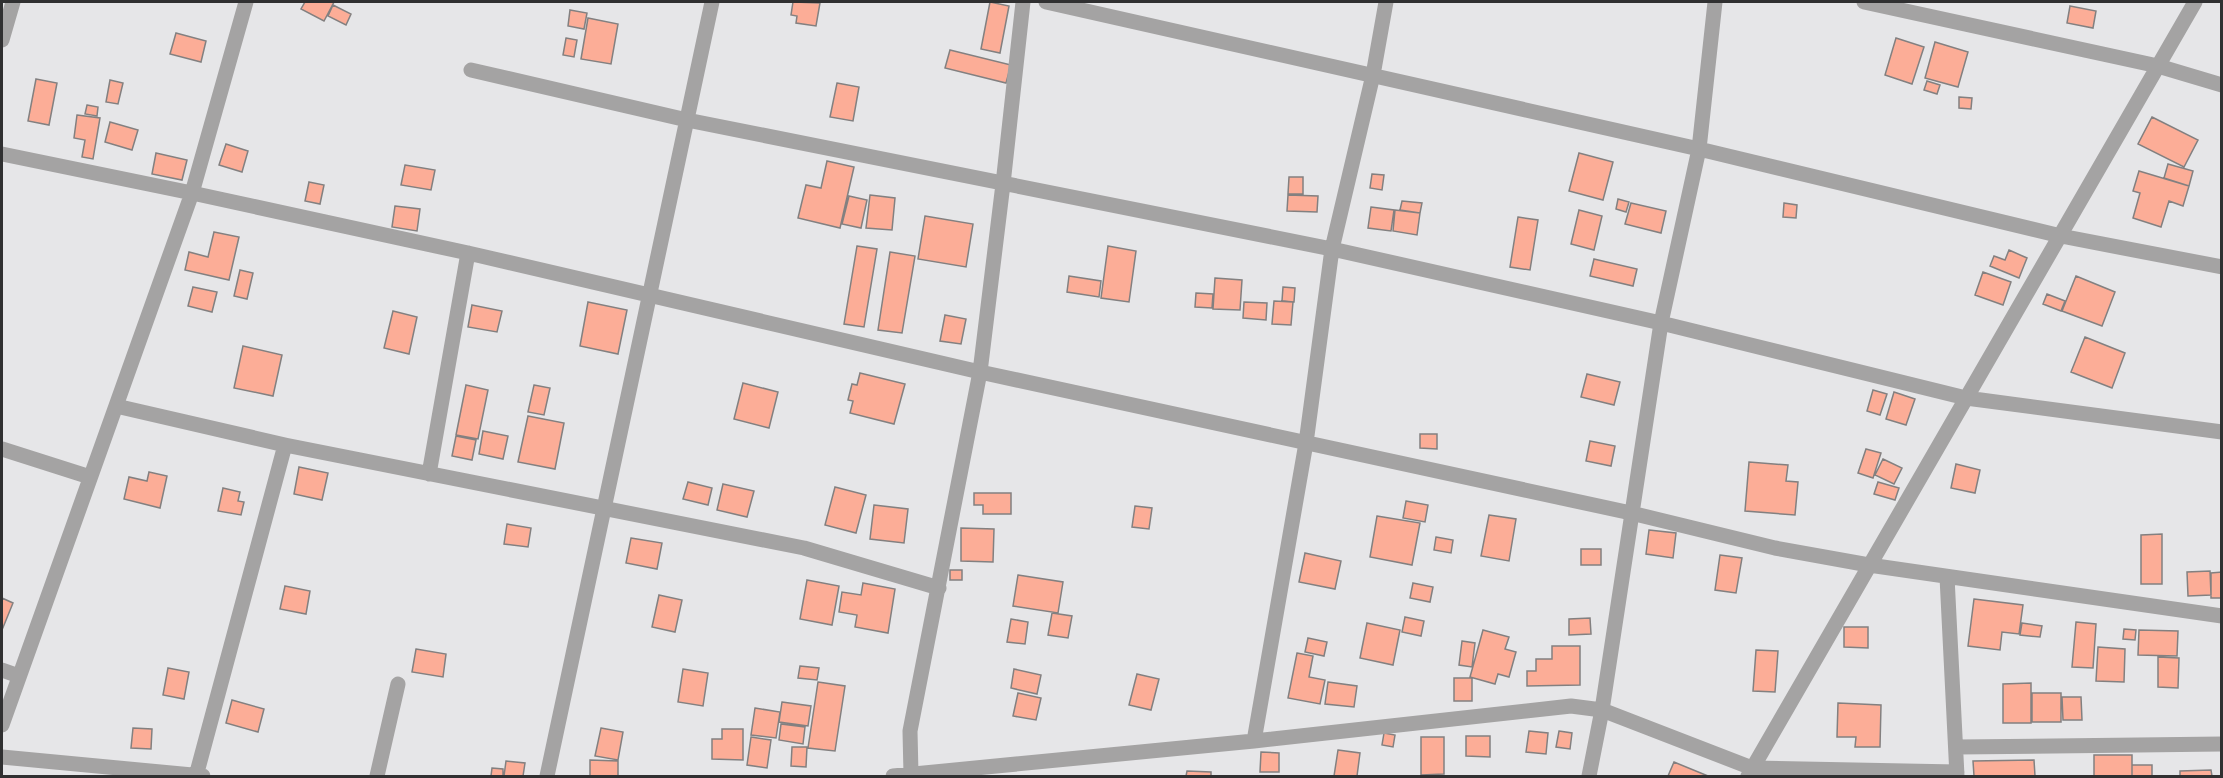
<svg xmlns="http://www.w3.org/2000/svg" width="2223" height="778" font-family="Lora,serif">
	<rect width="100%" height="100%" fill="#e6e6e8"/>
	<path fill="#fcad97" stroke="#838080" stroke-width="1.5" d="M305 2H334L324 21 301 9Z
		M793 2 820 3 816 26 796 23 797 16 791 15Z
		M990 2 1009 6 1000 53 981 49Z
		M333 5 351 14 346 25 328 16Z
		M2070 6 2096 11 2093 28 2067 23Z
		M570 10 587 13 584 29 568 26Z
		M588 18 618 24 611 64 581 59Z
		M176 33 206 41 201 62 170 54Z
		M566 38 577 40 574 57 563 55Z
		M1896 38 1924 47 1912 84 1885 75Z
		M1935 42 1968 52 1958 87 1925 78Z
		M950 50 1011 65 1006 83 945 68Z
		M36 79 57 83 49 125 28 121Z
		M110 80 123 83 118 104 106 102Z
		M1927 81 1940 85 1937 94 1924 90Z
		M837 83 859 87 853 121 830 117Z
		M1959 97 1972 98 1971 109 1959 108Z
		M87 105 98 107 97 116 85 114Z
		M77 115 100 118 93 159 82 157 85 140 74 138Z
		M2152 117 2198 140 2184 167 2138 144Z
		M110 122 138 130 132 150 105 142Z
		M226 144 248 151 242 172 219 165Z
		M156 153 187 160 182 180 152 174Z
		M1579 153 1613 162 1603 200 1569 191Z
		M827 161 854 167 840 228 798 218 806 185 821 188Z
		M2168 164 2193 171 2189 186 2164 178Z
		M405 165 435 170 431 190 401 185Z
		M2139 171 2189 186 2183 206 2169 201 2161 227 2133 218 2140 193 2133 191Z
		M1372 174 1384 175 1382 190 1370 188Z
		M1289 177H1303V194H1288Z
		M309 182 324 185 320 204 305 201Z
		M870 195 895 198 892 230 866 228Z
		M1288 195 1318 196 1317 212 1287 211Z
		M849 196 867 200 861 228 842 224Z
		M1618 199 1629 202 1626 212 1616 209Z
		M1402 201 1422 203 1420 213 1400 210Z
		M1631 203 1666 211 1661 233 1625 224Z
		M1784 203 1797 205 1796 218 1783 217Z
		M395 206 420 209 417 231 392 227Z
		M1371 207 1394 210 1391 231 1368 228Z
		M1395 210 1420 213 1417 235 1393 231Z
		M1579 210 1602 216 1594 250 1571 244Z
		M925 216 973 224 966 267 918 259Z
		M1518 217 1538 220 1530 270 1510 267Z
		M214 232 239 237 229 280 185 270 189 252 208 257Z
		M857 246 877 249 864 327 844 324Z
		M1108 246 1136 251 1129 302 1101 298Z
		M2009 250 2027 258 2019 278 1990 266 1994 256 2005 260Z
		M890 252 915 256 902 333 878 330Z
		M1594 259 1637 269 1633 286 1590 276Z
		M240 270 253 273 247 299 234 296Z
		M1983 272 2011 282 2003 305 1975 295Z
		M1069 276 1101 281 1099 297 1067 292Z
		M2076 276 2115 292 2102 326 2062 311Z
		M1215 278 1242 280 1240 310 1213 309Z
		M193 287 217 292 212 312 188 306Z
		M1283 287 1295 288 1294 302 1282 301Z
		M1196 293 1213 294 1212 308 1195 307Z
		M2047 294 2065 301 2061 311 2043 304Z
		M1274 301 1293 302 1291 325 1272 324Z
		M588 302 627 310 618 354 580 346Z
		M1244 302 1267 303 1266 320 1243 318Z
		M472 305 502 311 497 332 468 327Z
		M393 311 417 317 409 354 384 348Z
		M945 315 966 319 961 344 940 341Z
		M2085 337 2125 353 2112 388 2071 372Z
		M243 346 282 355 273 396 234 388Z
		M860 373 905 384 894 424 850 413 853 401 848 400 852 384 857 385Z
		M1587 374 1620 382 1614 405 1581 397Z
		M743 383 778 392 769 428 734 419Z
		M466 385 488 390 478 439 456 435Z
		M534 385 550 388 544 415 528 412Z
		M1873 390 1887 394 1880 415 1867 411Z
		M1894 392 1915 399 1906 425 1886 419Z
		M528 416 564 423 555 469 518 462Z
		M483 431 508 436 503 459 479 454Z
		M1420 434H1437V449L1420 448Z
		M456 436 476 440 472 460 452 456Z
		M1590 441 1615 446 1611 466 1586 461Z
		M1866 449 1881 453 1873 478 1858 473Z
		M1883 459 1902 468 1894 484 1875 475Z
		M1749 462 1788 465 1786 481 1798 482 1795 515 1745 511Z
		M1956 464 1980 470 1975 493 1951 488Z
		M299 467 328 473 322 500 294 494Z
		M149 472 167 476 160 508 124 499 129 477 147 481Z
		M688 482 712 488 708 505 683 499Z
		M1878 482 1899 488 1895 500 1874 494Z
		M723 484 754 491 747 517 717 510Z
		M835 487 866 495 856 533 825 525Z
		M223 488 240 492 238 501 244 502 241 515 218 511Z
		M974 493H1011V514H983V505H974Z
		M1406 501 1428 505 1425 522 1403 518Z
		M874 505 908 509 904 543 870 539Z
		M1135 506 1152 508 1149 529 1132 527Z
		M1489 515 1516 519 1509 561 1481 556Z
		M1377 516 1420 523 1412 565 1370 557Z
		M507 524 531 528 528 547 504 544Z
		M961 528 994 529 993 562 961 561Z
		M1649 530 1676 533 1673 558 1646 554Z
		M2162 534V584H2141V535Z
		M1436 537 1453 540 1451 553 1434 550Z
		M631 538 662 543 657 569 626 563Z
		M1581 549H1601V565H1581Z
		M1305 553 1341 561 1335 589 1299 582Z
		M1720 555 1742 558 1736 593 1715 590Z
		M950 570H962V580H950Z
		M2210 571 2211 595 2188 596 2187 572Z
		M2222 572V598H2211V573Z
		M1018 575 1063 582 1058 613 1013 606Z
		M807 580 839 586 832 625 800 619Z
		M863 583 895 589 888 633 855 627 857 615 839 612 842 592 861 595Z
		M1413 583 1433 587 1430 602 1410 598Z
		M285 586 310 591 306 614 280 609Z
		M659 595 682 600 675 632 652 627Z
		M2 598 13 603 2 630Z
		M1974 599 2023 605 2019 634 2002 632 2000 650 1968 646Z
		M1052 613 1072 616 1068 638 1048 635Z
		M1405 617 1424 621 1421 636 1402 632Z
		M1590 618 1591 634 1569 635V619Z
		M1011 619 1028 622 1025 644 1007 642Z
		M2076 622 2096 624 2093 668 2072 667Z
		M1367 623 1400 630 1393 665 1360 658Z
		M2022 623 2042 626 2040 637 2020 635Z
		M1844 627H1868V648L1844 647Z
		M2124 629 2136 630 2135 640 2123 639Z
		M1483 630 1509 637 1505 649 1516 652 1509 677 1498 674 1495 684 1470 677Z
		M2139 630 2178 631 2177 656 2138 655Z
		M1308 638 1327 642 1324 656 1305 652Z
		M1462 641 1475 643 1472 667 1459 665Z
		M1552 646H1580V685L1527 686V671H1536V659H1552Z
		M2098 647 2125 649 2124 682 2096 681Z
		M416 649 446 654 443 677 412 672Z
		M1756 650 1778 651 1775 692 1753 691Z
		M1297 653 1313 656 1309 677 1325 680 1320 704 1288 698Z
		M2158 657 2179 658 2178 688 2158 687Z
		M800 666 819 668 817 680 798 678Z
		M168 668 189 672 184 699 163 695Z
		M683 669 708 673 703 706 678 702Z
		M1014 669 1041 675 1037 694 1011 688Z
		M1137 674 1159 679 1151 710 1129 705Z
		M1454 678H1472V701H1454Z
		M818 682 845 686 835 751 808 748Z
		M1328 682 1357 686 1354 707 1325 704Z
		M2031 683V723H2003V684Z
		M1018 693 1041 698 1036 720 1013 716Z
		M2032 693H2061V722H2032Z
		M2062 697H2081L2082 720H2063Z
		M232 700 264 709 258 732 226 723Z
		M782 702 811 706 808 726 779 722Z
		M1838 703 1881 705 1880 747H1855L1856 737H1837Z
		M755 708 780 712 776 738 751 735Z
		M781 724 805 727 803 744 779 740Z
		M133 728 152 729 151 749 131 748Z
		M601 728 623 732 618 760 595 756Z
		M722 729H743V760L712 759V739H722Z
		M1529 731 1548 733 1546 754 1526 752Z
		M1559 731 1572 733 1570 749 1556 747Z
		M1384 733 1395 735 1393 747 1382 745Z
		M1466 736H1490V757L1466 756Z
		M751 737 771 740 767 768 747 765Z
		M1421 737H1444V774L1421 775Z
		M792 747H807L806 767 791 766Z
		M1338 750 1360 753 1357 776H1334Z
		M1261 752 1279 753V772H1260Z
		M2094 755H2132V776H2094Z
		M590 760 618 761V776H590Z
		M2034 760 2035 776H1974L1973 761Z
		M506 761 525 763 523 776H504Z
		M1674 762 1708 776H1668Z
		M2132 765H2152V776H2132Z
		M492 768 503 769V776H491Z
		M2211 770 2212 776H2180V771Z
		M1187 771 1211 772V776H1186Z"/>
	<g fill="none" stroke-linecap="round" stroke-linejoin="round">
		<path stroke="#a4a3a3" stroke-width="15" d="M1046 2 1699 149 2061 236 2222 267
			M1864 2 2158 66 2222 85
			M2 40 13 2
			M471 70 687 120 1332 249 1661 323 1966 398 2222 432
			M2 154 192 193 468 253 980 372 1631 513 1775 548 1869 565 2222 616
			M116 406 285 445 804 548 939 588
			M2 449 90 477
			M429 474 468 253
			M1947 577 1957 776
			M2 670 19 676
			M2 725 192 193 246 2
			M1254 741 1306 443 1332 249 1373 75 1386 2
			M1957 747 2222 744
			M2 757 203 776
			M911 774 910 731 980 372 1003 184 1023 2
			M196 776 285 445
			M377 776 398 684
			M547 776 712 2
			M893 776 1254 741 1571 706 1602 710 1752 768 1957 772
			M1589 776 1602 710 1661 323 1699 149 1715 2
			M1748 776 2195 2"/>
	</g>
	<rect width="2223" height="778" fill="none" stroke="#303031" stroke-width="6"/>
</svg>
